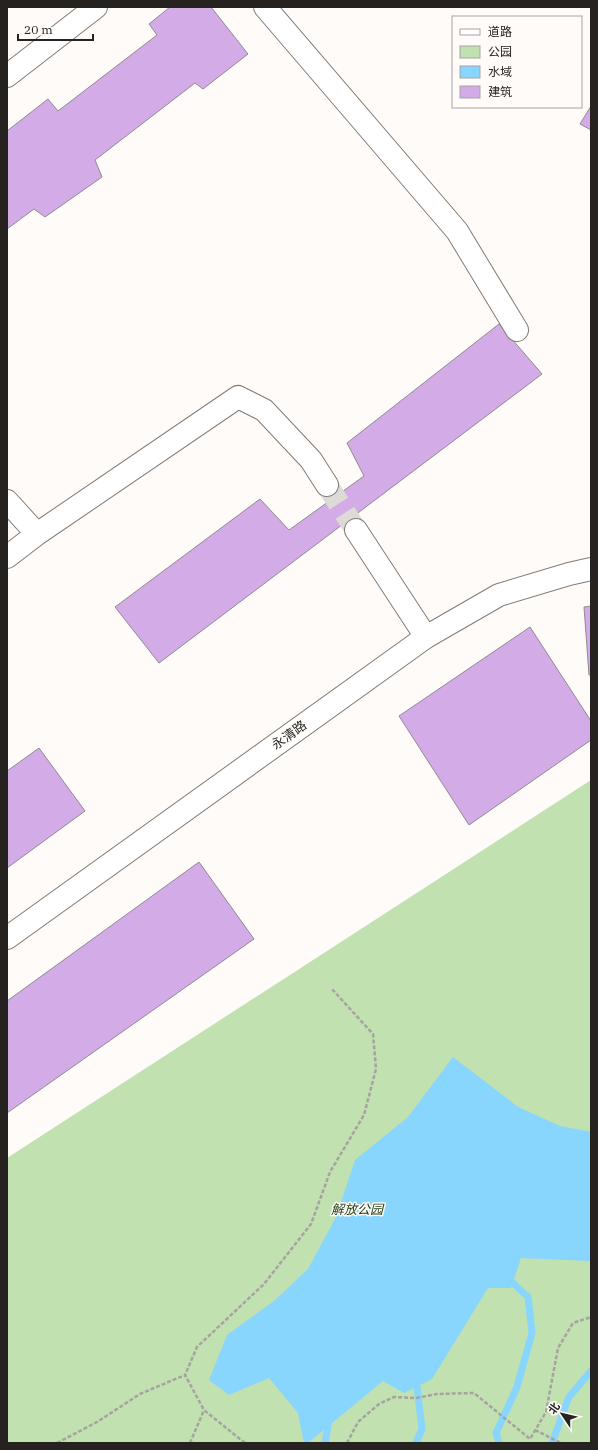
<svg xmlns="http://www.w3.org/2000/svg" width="598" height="1450" font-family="'IBM Plex Serif','Noto Sans SC',serif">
	<rect width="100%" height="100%" fill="#fefbf8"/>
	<path fill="#c1e1b1" d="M591 780V1443H7V1158Z"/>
	<path fill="#88d5fd" d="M453 1057 518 1107 560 1126 591 1132V1261L521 1258 511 1288H488L432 1379 404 1393 383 1381 308 1443H304L298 1413 269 1378 229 1395 209 1380 227 1335 274 1301 308 1269 336 1217 355 1160 408 1117Z"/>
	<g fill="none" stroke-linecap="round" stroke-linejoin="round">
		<path stroke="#88d5fd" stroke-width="7" d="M325 1443 328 1426
			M416 1443 422 1429 417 1387
			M499 1443 496 1433 517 1387 532 1333 528 1297 513 1283
			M552 1443 569 1397 591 1371"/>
	</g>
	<path fill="#d3abe7" stroke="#908a93" d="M170 7H211L248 54 203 89 195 83 95 160 102 177 45 217 34 209 7 229V131L48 99 58 111 157 35 149 24Z
		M591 106V130L580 124Z
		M499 324 542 374 159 663 115 607 260 499 289 530 364 476 347 443Z
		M591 606V675H589L584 607Z
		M530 627 591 721V740L469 825 399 716Z
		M39 748 85 811 7 868V771Z
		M199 862 254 939 7 1113V1001Z"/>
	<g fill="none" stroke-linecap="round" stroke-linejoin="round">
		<path stroke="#dddad7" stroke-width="22" stroke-dasharray="22 11" stroke-linecap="butt" d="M327 485 356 530"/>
		<g stroke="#837b74" stroke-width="24">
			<path id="street" d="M265 7 457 231 517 330
				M7 76 96 7
				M7 501 37 534
				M356 530 426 637
				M7 557 37 534 238 397 264 410 311 460 327 485"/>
		</g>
		<g stroke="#837b74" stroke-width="24">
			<path id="secondary" d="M7 938 426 637 499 595 569 574 591 569"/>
		</g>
		<path stroke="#a6a3a0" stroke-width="2.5" stroke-dasharray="4 2" stroke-linecap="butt" d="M535 1430 561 1443
			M57 1443 97 1422 140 1394 185 1375
			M190 1443 204 1410
			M245 1443 204 1410 185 1375 197 1347 264 1284 311 1224 330 1172 364 1115 376 1069 373 1034 331 988
			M347 1443 358 1422 379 1404 394 1397 416 1398 437 1394 474 1393 530 1439 546 1412 558 1348 573 1323 591 1317"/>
		<use href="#street" stroke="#fff" stroke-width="22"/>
		<use href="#secondary" stroke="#fff" stroke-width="22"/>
	</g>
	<g text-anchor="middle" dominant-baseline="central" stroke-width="3" stroke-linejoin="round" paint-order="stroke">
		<g font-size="13" fill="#25221f" stroke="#fefbf8">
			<text transform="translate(289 735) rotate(-36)">永清路</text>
		</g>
		<g font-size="13" font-style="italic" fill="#1f390f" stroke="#fefbf8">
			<text x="357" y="1209">解放公园</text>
		</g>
	</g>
	<rect width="598" height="1450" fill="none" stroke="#25221f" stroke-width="16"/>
	<rect x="452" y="16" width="130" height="92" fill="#fefbf8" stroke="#a7a4a1"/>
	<rect x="460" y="29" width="20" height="6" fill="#ffffff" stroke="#a7a4a1"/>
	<text x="488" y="36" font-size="12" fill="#25221f">道路</text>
	<rect x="460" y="46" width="20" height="12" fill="#c1e1b1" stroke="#a7a4a1"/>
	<text x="488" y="56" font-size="12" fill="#25221f">公园</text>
	<rect x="460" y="66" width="20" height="12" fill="#88d5fd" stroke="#a7a4a1"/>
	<text x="488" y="76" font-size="12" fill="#25221f">水域</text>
	<rect x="460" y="86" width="20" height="12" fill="#d3abe7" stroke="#a7a4a1"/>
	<text x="488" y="96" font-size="12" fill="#25221f">建筑</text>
	<g transform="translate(562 1414) rotate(305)" stroke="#fefbf8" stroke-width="3" paint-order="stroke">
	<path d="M0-3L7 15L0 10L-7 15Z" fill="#25221f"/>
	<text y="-6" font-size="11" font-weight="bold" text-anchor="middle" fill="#25221f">北</text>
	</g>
	<path d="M18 34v6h75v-6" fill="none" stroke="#25221f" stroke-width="2"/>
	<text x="24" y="34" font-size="12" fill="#25221f" stroke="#fefbf8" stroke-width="3" paint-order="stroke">20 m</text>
</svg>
